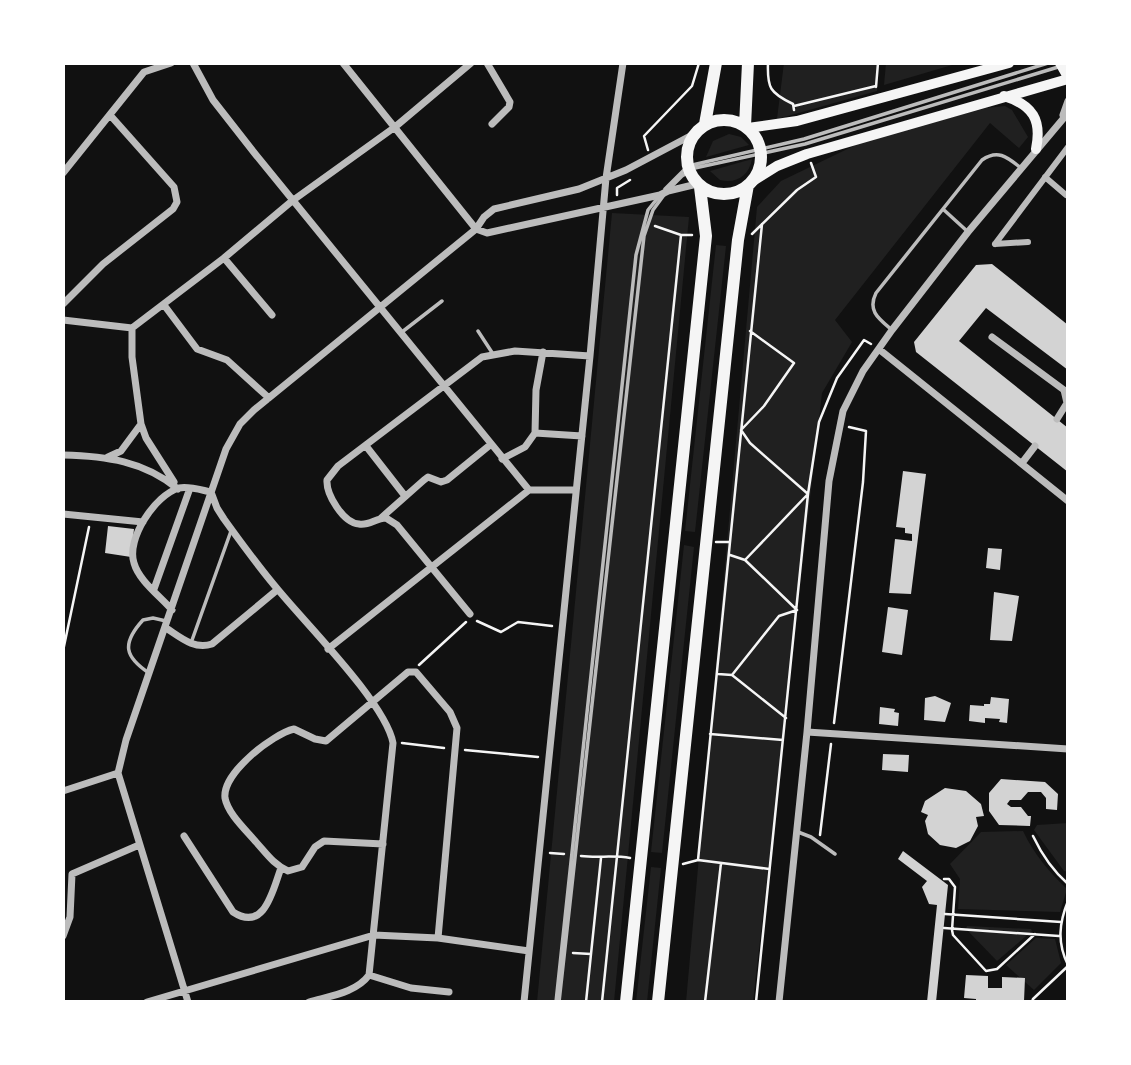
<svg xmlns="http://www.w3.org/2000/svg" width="1131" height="1065" font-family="'Source Serif 4',serif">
	<rect width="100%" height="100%" fill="#111"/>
	<path fill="#202020" d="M784 63H879L877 91 777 119Z
		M886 63H959L884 85Z
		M1005 106 1012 110 1028 137 1019 148 990 123 835 320 852 342 822 393 753 1002H686L757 207 781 181 864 141 986 108Z
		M729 134 741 137 749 145 706 157 713 141Z
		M752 159C749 176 736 184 720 180L710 171Z
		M612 213 689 217 614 1002H537Z
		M716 245 726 246 695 532 685 531Z
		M684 545 694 547 662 853 651 852Z
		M1068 823V872L1064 871 1034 830 1037 825Z
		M1023 831C1034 854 1049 872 1067 889L1060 912 958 909 960 879 950 864 981 832Z
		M651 867 661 868 647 1002H636Z
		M967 926 1031 929 1032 931 997 961 966 929Z
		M1036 938 1055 939 1061 963 1034 990 1006 965Z"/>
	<path fill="#d3d3d3" d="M992 264 1068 325V370L986 308 959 341 1068 428V472L916 352 914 342 976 265Z
		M903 471 926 474 911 594 889 593 895 539 912 541V534L905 533V528L896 527Z
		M108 526 134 529 131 557 105 553Z
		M988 548 1002 549 1000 570 986 568Z
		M994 592 1019 596 1012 641 990 640Z
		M888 607 908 610 902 655 882 652Z
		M935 696 951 703 945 722 924 720 925 698Z
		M991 697 1009 699 1007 723 999 722 1000 719 985 718V723L969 721 970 705 984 706V704H990Z
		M880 707 895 709 894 712 899 713 898 726 879 724Z
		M883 754 909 755 908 772 882 770Z
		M1001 779 1045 782 1058 794 1057 810 1046 809V798L1041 792H1028L1021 800H1010L1007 804 1011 807H1021L1028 816H1031L1030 826 999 825 989 811V793Z
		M945 788 966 791 981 804 984 816 976 817 978 826 970 841 956 848 940 845 928 834 925 821 928 815 921 812 925 801Z
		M903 851 948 885 936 1002H927L937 905 929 904 922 887 927 881 898 859Z
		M966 975 988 976V988H1002V977L1025 978 1024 1001 976 1002V999L964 998Z"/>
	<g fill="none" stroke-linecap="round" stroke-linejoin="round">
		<path stroke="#f5f5f5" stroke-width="2.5" d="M768 63C767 88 770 93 793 104L794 110
			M876 87 878 63
			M794 106 876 86
			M648 150 644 136 692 86 699 63
			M617 195V188L630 180
			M655 226 681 235H692
			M752 234 797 190 816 177 811 163
			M716 542H730
			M730 555 745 560 808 494 750 443 741 430 764 406 794 363 750 331
			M477 621 501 632 518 622 552 626
			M63 651 89 527
			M419 665 466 622
			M718 674 732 675 779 616 797 610 745 560
			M732 675 786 718
			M834 723 863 482 866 431 849 427
			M710 734 783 740
			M402 743 444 748
			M465 750 538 757
			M820 835 831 744
			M1033 836C1042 855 1052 870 1068 884
			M550 853 564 854
			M581 856C598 858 614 855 630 858
			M698 860 762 224
			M683 864 698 860 769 869
			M944 879H949L955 887 952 930 953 935 986 971 997 969 1035 934
			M1068 901C1059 923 1057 943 1068 965
			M945 914 1061 922
			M944 928 1059 936
			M573 953 591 954
			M1068 976V978
			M586 1002 601 858
			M602 1002 681 235
			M705 1002 721 863
			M756 1002 808 494 819 422 837 378 864 340 871 344
			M1032 1002 1033 999 1068 966"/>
		<path stroke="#bcbcbc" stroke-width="3.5" d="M665 189 688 166 804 139 1048 63
			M669 189 682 176 695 168 805 144 1068 64
			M944 210 967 231
			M892 330C879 319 867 311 876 293L982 160C998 149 1007 157 1021 168
			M478 331 493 354
			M402 332 442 301
			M191 643 231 531
			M149 673C125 657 121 644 143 620L153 618 166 621
			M798 832 811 837 835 854
			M556 1002 636 255 648 210 660 195
			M559 1002 644 236 653 210 664 195"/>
		<path stroke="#bcbcbc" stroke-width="6" d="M1045 177 1066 195
			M995 244 1068 147
			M995 244 1028 242"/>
		<path stroke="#bcbcbc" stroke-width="7" d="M193 63 213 100 256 155 529 490
			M343 63 476 229 487 233 660 195 668 191 697 184
			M487 63 510 102 509 107 492 124
			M1063 115 1068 101
			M63 173 144 72 171 63
			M224 258 272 315
			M63 304 103 264 173 209 177 202 174 187 110 115
			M164 305 197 349 227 360 269 398
			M63 320 132 328 224 258 292 201 395 127 471 63
			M992 337 1064 390 1067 403 1057 419
			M880 350 1068 501
			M141 424 146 438 174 482
			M535 433 582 436
			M366 446 405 496
			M63 455C106 456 144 461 178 489
			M108 457 121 451 141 424 132 357V328
			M502 459 525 447 535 433 536 390 543 352
			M1022 463 1035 446
			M63 514 143 522
			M381 518 424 480 428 477 441 482 447 480 490 445
			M154 589 190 488
			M172 610C160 596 139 581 134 563 126 539 155 495 179 488 189 486 201 490 211 492L217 508 224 519C242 544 260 569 280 592 308 626 386 704 393 743L369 975C356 993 329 996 309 1002
			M470 614 397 525 386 518C376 518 369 526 359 524 343 523 326 494 327 480L338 466 482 357 515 351 590 356
			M166 628C180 637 194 650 212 644L277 590
			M328 649 529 490H576
			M807 732 1068 749
			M63 791 118 773
			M184 836 233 912C265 933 273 889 281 868
			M383 844 324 841 315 847 302 867 288 871C274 865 266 853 256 842 246 830 228 814 225 798 222 773 273 734 294 729L315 739 326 741 408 672H416L450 712 457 728 438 938
			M63 936 70 917 72 874 139 845
			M369 975 411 988 449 992
			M147 1002 374 935 438 938 529 951
			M188 1002 118 773 126 740 226 449 240 424 254 410 476 229 484 217 494 209 579 189 626 170 694 134
			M524 1002 590 356 606 178 623 63
			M779 1002 807 732 829 481 843 411 863 371 892 330 968 232 1068 113"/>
		<path stroke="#f5f5f5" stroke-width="10" d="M1060 63 1068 77
			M1004 96C1033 105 1042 120 1036 149
			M748 128 797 121 1009 63
			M753 181 777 166 807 154 1068 79"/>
		<path stroke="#f5f5f5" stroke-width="12" d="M687 157a37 37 0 1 1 74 0a37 37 0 1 1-74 0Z
			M705 124 716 63
			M745 126 748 63
			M626 1002 706 236 700 187
			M658 1002 738 240 748 185"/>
	</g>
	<rect width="1131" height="1065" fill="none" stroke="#ffffff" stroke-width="130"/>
</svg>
